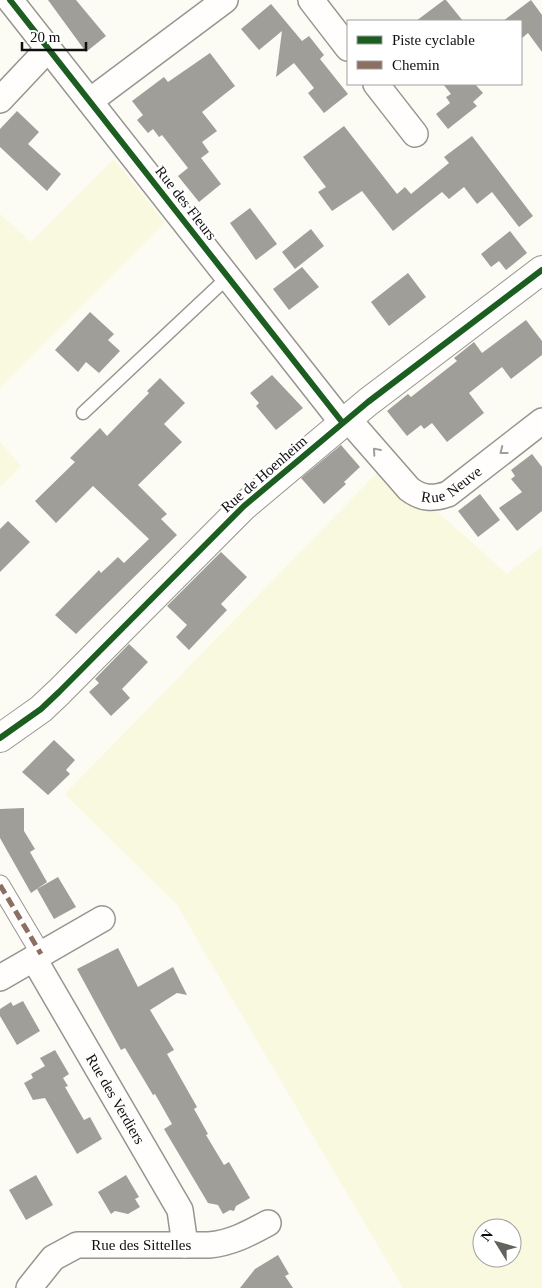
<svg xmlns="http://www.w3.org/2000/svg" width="542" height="1288" font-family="'Times New Roman',serif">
	<rect width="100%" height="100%" fill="#fcfbf4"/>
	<path fill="#f8f9df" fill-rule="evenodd" d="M114 159 165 223 0 388V214L31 242Z
		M0 442 21 466 0 487Z
		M385 465 507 574 542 546V1288H403L177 905 65 794ZM482 1228H512V1258H482Z"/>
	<path fill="#9f9e99" d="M48 0H76L106 36 86 52Z
		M444 0H446L463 21H416Z
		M531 0 542 15V52L528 33 521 39V21H503Z
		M271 4 302 41 309 36 324 55 320 59 348 94 324 113 308 93 314 88 294 63 276 77 282 31 259 50 241 29Z
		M210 53 235 86 202 112 217 131 202 142 209 152 201 158 221 184 199 202 178 176 188 168 162 135 159 137 153 129 148 133 137 120 143 115 132 101 164 77 168 82Z
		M443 84H475L483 93 473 102 477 106 448 129 436 114 450 103 446 97 451 94Z
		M17 111 39 132 28 144 61 174 47 191 0 147V129Z
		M344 126 397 194 405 187 411 194 449 163 444 157 472 136 533 216 519 227 492 192 477 204 464 187 449 199 442 192 393 231 362 191 332 211 318 192 326 187 303 157Z
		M250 208 277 244 256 260 230 223Z
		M311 229 324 246 295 269 282 252Z
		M510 231 527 253 506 270 499 261 491 267 481 254Z
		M302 267 319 287 289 310 273 289Z
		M408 273 426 297 389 326 371 302Z
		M90 312 114 334 108 340 120 351 99 373 86 362 78 372 55 350Z
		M526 320 542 341V355L511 379 502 367 469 393 484 413 447 442 432 423 424 429 421 425 407 436 387 411 408 394 411 397 457 361 454 358 474 342 482 353Z
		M272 375 303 408 276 430 256 406 259 403 250 393Z
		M160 378 185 403 164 424 182 442 138 485 167 514 161 519 177 535 76 634 55 615 99 570 101 573 118 557 124 563 149 539 93 486 56 523 35 501 75 462 70 458 100 428 107 436 149 393 147 391Z
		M341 445 360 467 344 482 346 484 324 504 301 478Z
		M532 454 542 467V511L517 531 499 508 522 492 511 479 515 476 511 470Z
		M480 494 500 520 478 537 458 511Z
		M8 521 30 542 0 572V529Z
		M221 552 247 577 221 604 227 610 189 650 176 637 187 625 167 606Z
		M129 644 148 662 122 689 130 698 111 716 89 692 99 683 95 679Z
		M54 740 75 760 66 770 70 774 48 795 22 772Z
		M24 808V831L35 849 30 852 47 882 31 893 0 838V809Z
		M58 877 76 907 54 919 37 889Z
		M118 948 138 987 173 967 187 995 177 993 150 1010 174 1050 167 1054 197 1107 194 1109 208 1134 206 1135 224 1165 229 1162 250 1198 236 1206 234 1211 230 1210 223 1214 218 1205 208 1203 164 1129 172 1124 155 1094 153 1095 125 1048 121 1050 77 969Z
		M23 1001 40 1031 17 1045 0 1016V1009L11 1002 13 1006Z
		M55 1050 69 1074 63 1078 68 1086 65 1087 84 1120 90 1117 102 1139 77 1154 45 1098 33 1100 24 1083 33 1078 31 1074 45 1066 40 1058Z
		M36 1175 53 1205 26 1220 9 1190Z
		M126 1175 139 1197 135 1199 140 1207 128 1214 115 1211 111 1214 98 1192Z
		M278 1255 289 1274 285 1276 293 1288H240L255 1269Z"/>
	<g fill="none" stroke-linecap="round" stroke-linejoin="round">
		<g stroke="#969592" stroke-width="15">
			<path id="service" d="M83 413 228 277"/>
		</g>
		<g stroke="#969592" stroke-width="21">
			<path id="pedestrian" d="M0 885 41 954"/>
		</g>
		<g stroke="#969592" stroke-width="28">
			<g id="minor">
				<path d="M10 0 342 422"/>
				<path d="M311 0 348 48"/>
				<path d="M376 84 415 134"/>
				<path d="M0 100 48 49"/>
				<path d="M90 101 225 0"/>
				<path id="s1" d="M347 418 409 489C422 499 433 499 448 494L542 421"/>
				<path id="s2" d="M34 959 180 1210 185 1245"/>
				<path d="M0 978 102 919"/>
				<path id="s3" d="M29 1288 53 1258 77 1245H209C231 1243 248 1234 268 1223"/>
			</g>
		</g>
		<g stroke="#969592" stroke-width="30">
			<path id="tertiary" d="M0 738 41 709 59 692 244 506 368 402 542 270"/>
		</g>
		<use href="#service" stroke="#fffefd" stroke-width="12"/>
		<use href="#pedestrian" stroke="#fffefd" stroke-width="19"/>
		<use href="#minor" stroke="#fffefd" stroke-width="25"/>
		<use href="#tertiary" stroke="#fffefd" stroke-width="28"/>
		<path stroke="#8d6e63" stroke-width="5" stroke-dasharray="10 5" stroke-linecap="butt" d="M0 885 41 954"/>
		<g stroke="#fff" stroke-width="9">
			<path id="cycleway" d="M10 0 342 422
				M0 738 41 709 59 692 244 506 368 402 542 270"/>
		</g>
		<use href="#cycleway" stroke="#1b5e20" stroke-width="6"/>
	</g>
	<defs><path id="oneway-chevron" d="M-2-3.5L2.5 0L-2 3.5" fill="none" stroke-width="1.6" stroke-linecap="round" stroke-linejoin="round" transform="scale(1.25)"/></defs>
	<g stroke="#9f9e9e">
		<use href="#oneway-chevron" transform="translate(376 451) rotate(-131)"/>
		<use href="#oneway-chevron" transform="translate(503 451) rotate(142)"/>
	</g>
	<g text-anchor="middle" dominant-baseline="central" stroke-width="5" stroke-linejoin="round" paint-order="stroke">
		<g font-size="15" fill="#0f0f0f" stroke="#fff">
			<text transform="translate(186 203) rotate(52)">Rue des Fleurs</text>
			<text transform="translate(264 474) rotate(-41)">Rue de Hoenheim</text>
			<text stroke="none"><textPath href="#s1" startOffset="142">Rue Neuve</textPath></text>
			<text stroke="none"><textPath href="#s2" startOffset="162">Rue des Verdiers</textPath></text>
			<text stroke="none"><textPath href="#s3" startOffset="130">Rue des Sittelles</textPath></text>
		</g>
	</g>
	<rect x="347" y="20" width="175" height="65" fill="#ffffff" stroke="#9f9f9f"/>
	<rect x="357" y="36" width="25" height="8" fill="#1b5e20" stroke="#9f9f9f"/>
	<text x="392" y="45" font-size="15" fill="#0f0f0f">Piste cyclable</text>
	<rect x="357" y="61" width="25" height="8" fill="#8d6e63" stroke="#9f9f9f"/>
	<text x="392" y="70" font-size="15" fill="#0f0f0f">Chemin</text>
	<g transform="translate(497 1243) rotate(307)"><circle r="24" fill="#ffffff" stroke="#9f9f9f"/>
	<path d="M0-4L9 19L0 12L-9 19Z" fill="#62625f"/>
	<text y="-8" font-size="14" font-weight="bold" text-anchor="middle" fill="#0f0f0f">N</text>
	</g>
	<path d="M22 42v8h64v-8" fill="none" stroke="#0f0f0f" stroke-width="2.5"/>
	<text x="30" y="42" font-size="15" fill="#0f0f0f" stroke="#ffffff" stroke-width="4" paint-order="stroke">20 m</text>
</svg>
